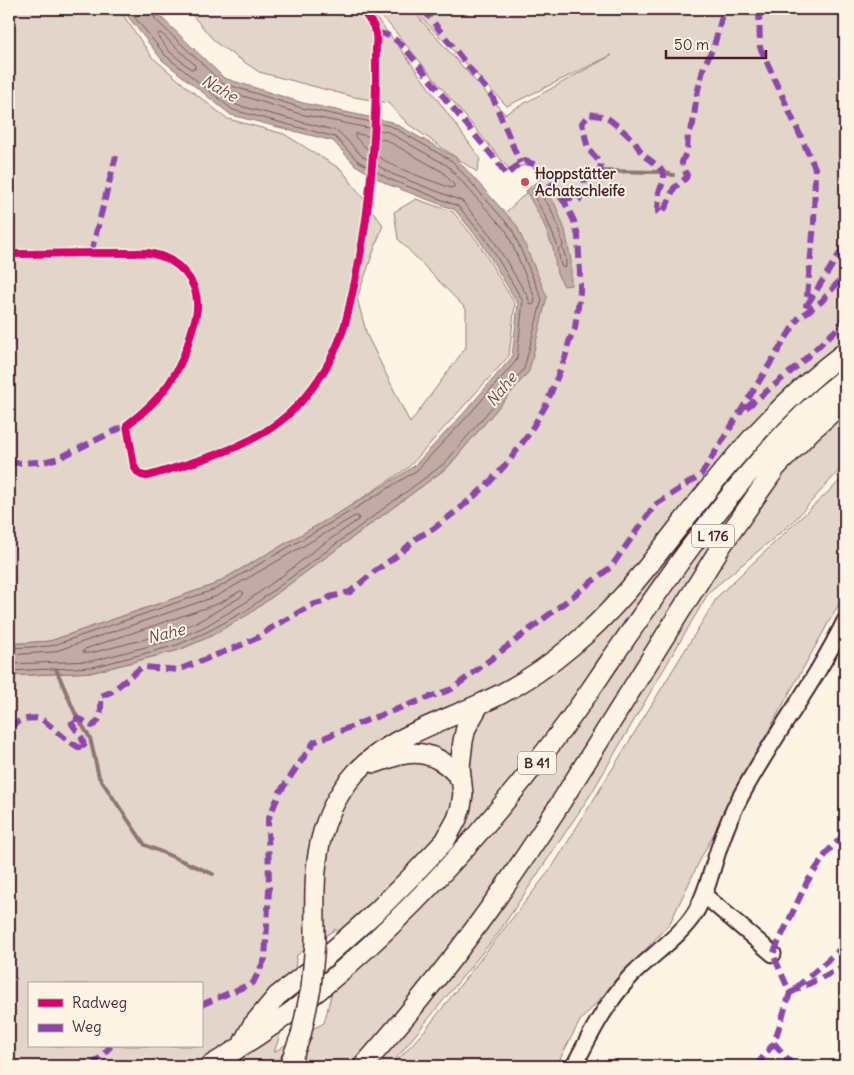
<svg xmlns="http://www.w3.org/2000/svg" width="854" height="1075" font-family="Delius,sans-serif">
	<rect width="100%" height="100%" fill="#fcf5e5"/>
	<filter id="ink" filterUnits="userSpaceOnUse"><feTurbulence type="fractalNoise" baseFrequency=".02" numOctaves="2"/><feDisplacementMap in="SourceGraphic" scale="10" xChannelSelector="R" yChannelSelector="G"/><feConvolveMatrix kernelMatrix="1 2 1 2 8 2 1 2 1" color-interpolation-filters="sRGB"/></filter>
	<g filter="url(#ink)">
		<path fill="#e2d5ca" stroke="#967a7a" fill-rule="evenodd" d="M9 9H119L152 57 189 89 228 119 284 134 342 170 383 225 357 298 367 335 410 423 466 347V309L398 239 394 212 416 199 453 212 478 242 515 304 509 356 409 467 344 510 213 585 50 641 9 644Z
			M187 9H359L376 18 394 40 480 158 477 172 408 124 388 103 354 97 259 72 216 43Z
			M371 9H411L505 114 612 55 507 106 413 9H845V464L792 523 709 592 591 794 499 932 390 1066H9V676L94 672 179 650 209 637 249 614 448 467 529 371 517 226 505 213 542 178 531 165 508 168 388 23ZM336 929C340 960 332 993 324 1023L301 1035 274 1052 283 1027 289 1005 297 955ZM29 984H201V1046H29Z
			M845 476V593L776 717 701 858 670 923 580 1021 556 1066H392L426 1029 553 866 718 596Z"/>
		<path fill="#c0aca5" stroke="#917474" d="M122 9H155L160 16 224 78 303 103 392 122 455 157 517 226 547 297 529 371 448 467 249 614 209 637 179 650 94 672 9 676V644L50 641 213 585 344 510 413 467 463 414 512 357 518 304 481 242 455 210 387 184 355 165 333 141 231 115 162 60Z
			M536 182 555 204 565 230 571 261V285L564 286 557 274 553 248 543 222 526 191Z"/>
		<path fill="#fcf5e5" d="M372 115 378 116 374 179 368 175Z"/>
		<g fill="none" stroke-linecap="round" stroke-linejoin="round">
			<path stroke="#79575c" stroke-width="1" d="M160 33 162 34 195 65V69H191L170 52 158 37V35Z
				M224 90 300 114 388 132 448 166 507 232 535 298 534 304 532 305 530 304 528 297 491 236 462 201 392 174 362 156 341 134 337 131 236 105 223 94 222 92Z
				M358 134 386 140 443 172 454 185V187L451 188C417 175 380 165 355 137V134Z
				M535 190 537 191 550 207 560 231 563 245 562 248C565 252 566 261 566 266L564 268 561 266 558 250 559 248 558 247 547 220 533 194V191Z
				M241 591 243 592 244 594 239 598 201 620 173 632 91 653H85L83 652 85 649 220 603Z
				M9 648 51 646 216 589 346 514 416 471 466 418 516 361 517 358 523 301 486 239 458 206 389 179 358 161 335 137 233 110 166 56 128 9
				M9 655 53 652 217 596 355 516H357L359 517 358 520 316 549 286 573 243 604 204 627 176 639 92 661 9 664
				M9 671 93 667 177 645 207 632 247 610 445 463 524 369 542 299 512 229 452 161 391 126 302 108 222 83 156 20 152 13 151 9"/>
			<path stroke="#917474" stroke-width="4" d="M560 173 600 171 660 172
				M665 173 673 175
				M56 669 75 713 90 738 99 777 145 845 213 874"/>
			<g stroke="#4a1f2b" stroke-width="19">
				<path id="minor" d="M704 895 773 954
					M574 1066C590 1035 606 1003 630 977 651 955 679 938 695 913 707 893 712 868 720 845 726 827 733 810 742 794 774 735 816 681 845 621"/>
			</g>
			<g stroke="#4a1f2b" stroke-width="22">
				<path id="major" d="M767 477 812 430 845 401
					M375 763C385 760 396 755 406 754 429 750 449 763 461 780
					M315 943C315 883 310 833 348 782 380 740 434 725 480 704 514 689 544 670 572 646 622 605 659 551 699 501 742 446 789 394 845 352
					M244 1041 252 1026 277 996 313 968 378 910 408 880 445 841 457 819 461 807 463 794 460 767 463 741 466 728 479 705
					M210 1066C248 1043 285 1018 319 990 412 913 492 823 564 727 580 706 595 683 610 661 658 592 705 523 760 460 786 430 814 402 845 378
					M289 1066 301 1035
					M363 1066C385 1041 407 1016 427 990 474 933 516 872 556 810L722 545 775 469"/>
			</g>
			<use href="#minor" stroke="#fcf5e5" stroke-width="15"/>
			<use href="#major" stroke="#fcf5e5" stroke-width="19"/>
			<g stroke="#4a1f2b" stroke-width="22" stroke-linecap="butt">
				<path id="major-bridge" d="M301 1035 311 988 315 943"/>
			</g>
			<use href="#major-bridge" stroke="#fcf5e5" stroke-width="19"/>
			<path stroke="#8e44ad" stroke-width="6" stroke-dasharray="12 6" stroke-linecap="butt" d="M423 9 493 98 520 163
				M759 9 760 47 815 168 814 224 806 307
				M565 203 567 198H572L577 201 580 199 586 177H595L600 171 601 163 588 149 582 123 589 114 606 117 619 127 634 141 643 155 659 167 662 171 664 175V180L659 192 658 212 659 213 663 211 667 205 674 188 686 178 687 175 682 166V162L687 150 688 135 693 124 697 94 704 66 714 46 724 9
				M91 253 116 156
				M807 305 845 245
				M804 314 822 301 845 274
				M746 408 794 369 838 328 845 315
				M9 463 43 462 59 458 131 423
				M9 727C18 721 32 715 43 720L67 740 83 750 85 749 82 738 72 724 71 718 82 720 92 726C103 721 101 706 101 696L111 692 142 667 178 670 239 646 257 638 271 628 312 605 323 602 330 597 350 592 375 571 398 555 418 537 433 529 459 509 486 486 509 461 528 435 546 405 565 358 569 342 575 328 580 292V273L578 236 574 221 565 203 542 173 536 165 525 161C518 163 513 170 506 175L499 164 451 106 404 47C395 39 388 33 376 33
				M845 945 790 993 845 966
				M201 1005 253 983 265 959 269 890 268 820 280 792 314 742 370 719 452 689 611 567 655 505 701 475 799 317
				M774 1043 790 1062 791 1066
				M92 1066 111 1046
				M756 1066 774 1043 790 993 773 954 807 882 828 851 845 834"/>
			<g stroke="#fcf5e5" stroke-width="11">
				<path id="cycleway" d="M9 254C39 254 70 253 100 253 112 253 123 253 134 253 141 253 147 252 153 254 178 259 199 281 197 308 197 315 194 323 192 330 181 374 163 398 127 425L134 466C137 473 141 477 148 476 201 460 261 446 299 404 318 383 333 359 342 333 348 318 350 301 354 286 369 219 375 151 376 83 376 72 376 61 376 49 376 45 377 39 376 34 375 25 367 16 361 9"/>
			</g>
			<use href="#cycleway" stroke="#d6006c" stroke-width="8"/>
		</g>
	</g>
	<circle fill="#d1495b" stroke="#fcf5e5" stroke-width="2" cx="525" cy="182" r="5"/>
	<g text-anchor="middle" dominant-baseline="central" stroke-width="4" stroke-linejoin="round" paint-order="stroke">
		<g fill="#fcf5e5" stroke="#7f5f63" stroke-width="1">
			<rect x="692" y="524.5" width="42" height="23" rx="4"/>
			<rect x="518" y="751.5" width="38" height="23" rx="4"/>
		</g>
		<g font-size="14" font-weight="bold" fill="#4a1f2b">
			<text x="713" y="536">L 176</text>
			<text x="537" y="763">B 41</text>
		</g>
		<g font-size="15" font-weight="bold" fill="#4a1f2b" stroke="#fcf5e5" text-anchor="start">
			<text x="535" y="173">Hoppstätter<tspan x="535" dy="17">Achatschleife</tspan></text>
		</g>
		<g font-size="16" font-style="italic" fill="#6d4950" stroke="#fcf5e5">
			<text transform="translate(220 88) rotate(30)">Nahe</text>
			<text transform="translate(501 389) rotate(-51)">Nahe</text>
			<text transform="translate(166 633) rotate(-14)">Nahe</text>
		</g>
	</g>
	<rect width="854" height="1075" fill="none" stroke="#fcf5e5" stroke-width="30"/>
	<rect x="15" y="15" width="824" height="1045" fill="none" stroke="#4a1f2b" stroke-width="2" filter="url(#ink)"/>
	<rect x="28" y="982" width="175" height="65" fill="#fcf5e5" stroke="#b59f9b"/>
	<rect x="38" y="999" width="25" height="8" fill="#d6006c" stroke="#b59f9b"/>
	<text x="72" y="1008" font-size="15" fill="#4a1f2b">Radweg</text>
	<rect x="38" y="1024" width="25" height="8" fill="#8e44ad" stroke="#b59f9b"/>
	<text x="72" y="1032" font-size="15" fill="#4a1f2b">Weg</text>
	<path d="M666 50v8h100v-8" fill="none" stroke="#4a1f2b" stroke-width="2.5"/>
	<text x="674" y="50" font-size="15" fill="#4a1f2b" stroke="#fcf5e5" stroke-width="4" paint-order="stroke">50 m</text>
</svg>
